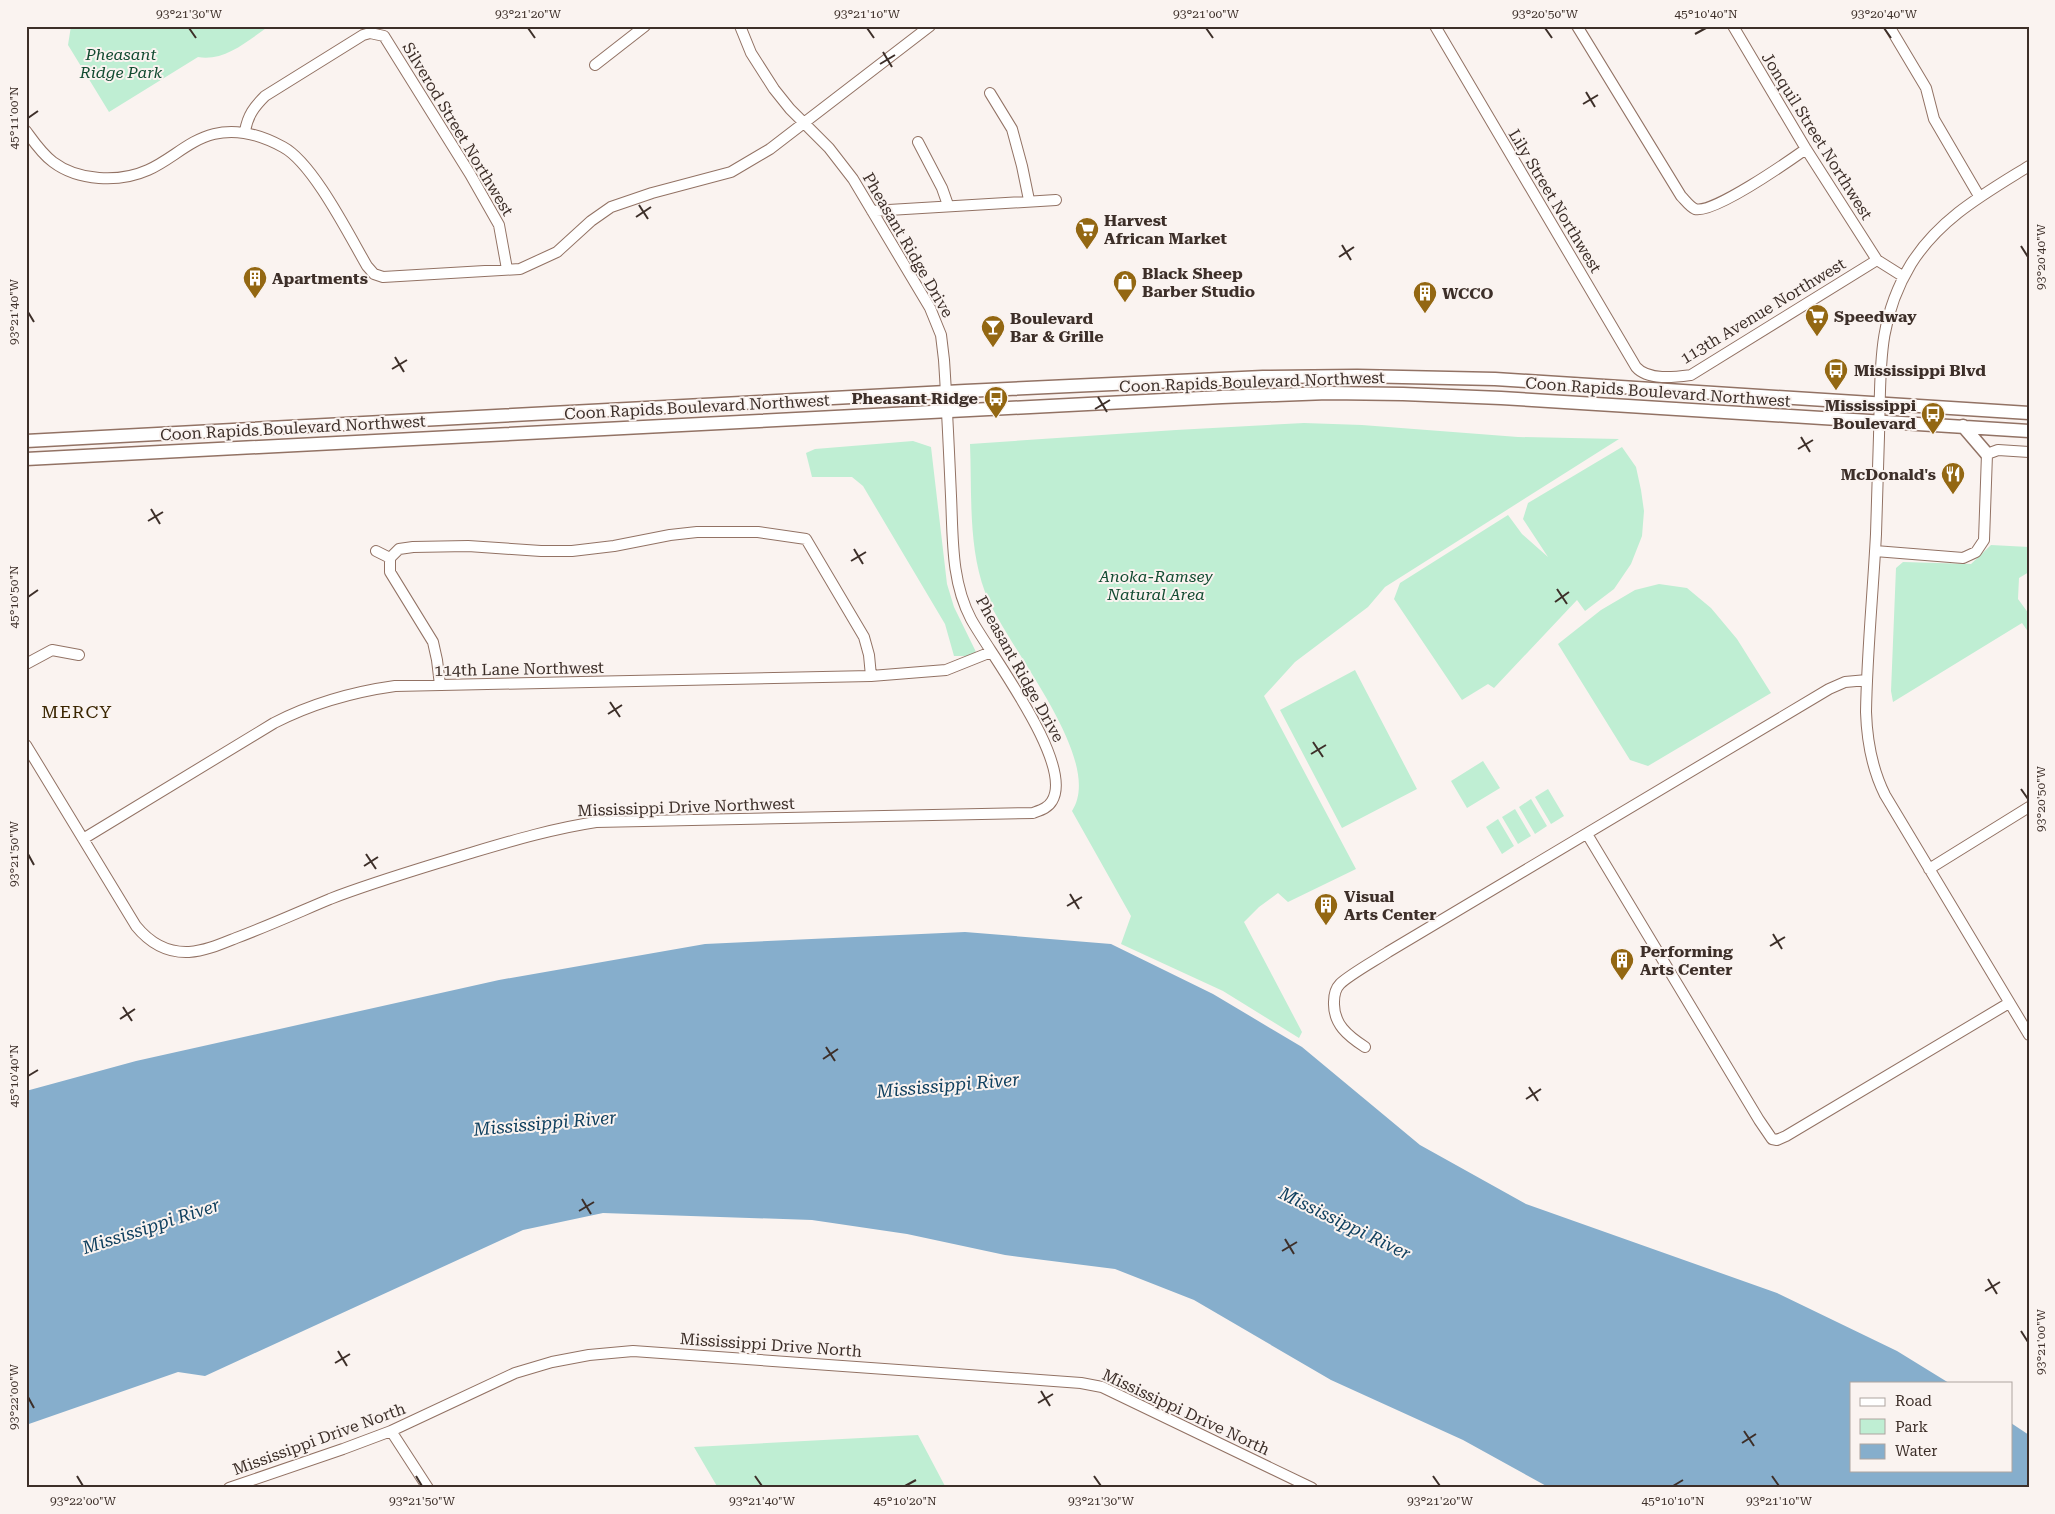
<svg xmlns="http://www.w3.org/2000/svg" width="2055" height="1514" font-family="'Roboto Serif',serif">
	<rect width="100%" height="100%" fill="#faf3f0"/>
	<path fill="#bfeed3" d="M71 26H269C249 40 224 62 198 57L109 112 68 45Z
		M1304 423 1362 425 1518 437 1619 439 1385 587 1368 607 1295 662 1264 696 1356 869 1288 902 1278 893 1259 907 1244 922 1302 1032 1299 1038 1223 991 1121 944 1131 916 1072 811C1106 759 1004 644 985 592 968 546 972 493 970 444L1176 430Z
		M913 441 931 447 947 584 954 607 976 652 967 656H954L945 624 863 486 852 477H812L806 453 815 449Z
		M1622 447 1636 467 1641 490 1644 511 1642 536 1631 564 1614 589 1585 611 1577 600 1494 688 1488 684 1462 700 1394 599 1400 583 1508 515 1522 534 1548 557 1523 519 1528 503Z
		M1991 545 2029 547V572L2019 578 2018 599 2029 614V633L2022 623 1893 702 1891 691 1896 568 1903 562 1971 564Z
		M1659 584 1687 588 1711 608 1737 639 1771 693 1648 766 1630 760 1558 644 1601 610 1635 590Z
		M1355 670 1417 789 1342 828 1280 710Z
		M1483 761 1500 788 1467 808 1451 781Z
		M1548 789 1564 816 1551 824 1535 797Z
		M1531 799 1547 826 1535 834 1519 807Z
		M1515 809 1531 836 1518 844 1502 817Z
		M1498 819 1514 846 1502 854 1486 827Z
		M918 1435 946 1488H718L694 1447Z"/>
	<path fill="#86aecc" d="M965 932 1111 944 1213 994 1302 1047 1420 1145 1526 1204 1777 1293 1897 1351 1949 1383H1851V1470H2011V1423L2029 1435V1488H1550L1463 1440 1331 1380 1194 1300 1115 1269 1005 1255 907 1234 812 1220 603 1213 523 1230 205 1376 178 1372 26 1425V1091L136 1061 499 980 705 944Z"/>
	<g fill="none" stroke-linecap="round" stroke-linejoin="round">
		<g stroke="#927264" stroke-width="12">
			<path id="minor" d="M1435 26 1636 367C1648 381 1676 377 1691 375L1877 260
				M1577 26 1681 196C1685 200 1690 207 1695 209 1712 215 1789 161 1806 149
				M1733 26 1806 149 1877 260 1904 277
				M1889 26 1926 88 1934 119 1979 196
				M595 65 645 26
				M990 93 1012 129 1022 166 1029 200
				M26 131C34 142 42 154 53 162 78 181 119 183 148 170 171 160 189 140 214 134 238 128 261 135 283 147 313 163 349 235 367 266L374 274 383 277 520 269 557 252 591 221 611 207 652 193 731 172 770 149 930 26
				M245 131C248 115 254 107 265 96L363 35 370 33 384 36 470 174 499 225 507 269
				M918 142 942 188 948 205
				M2029 166C1984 194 1940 218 1911 264 1876 322 1881 371 1879 436 1878 469 1877 502 1876 534 1873 593 1867 652 1866 712 1867 742 1872 769 1885 795L2029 1035
				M872 211 1056 200
				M376 551 390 558
				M1875 551 1963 558 1976 552 1984 540 1987 454 1998 450 2029 452
				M390 558 399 549 413 547 468 546 541 551H572L614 546 670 535 697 532H758L806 539 864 637 869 655 871 676
				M390 558V572L433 642 437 660 440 685
				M26 664 52 650 79 655
				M26 745 136 926C149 942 167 953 189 952 205 951 221 944 236 938 268 926 299 912 330 899 374 882 419 869 464 855 508 842 550 829 596 822L1033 813C1041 810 1048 808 1052 801 1075 764 990 654 971 619 951 581 953 538 951 496 949 451 947 405 944 360L941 335 930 308 853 179 829 148 790 109 774 89 751 53 740 26
				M1587 834 1759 1120 1772 1139 1777 1140 1786 1136 2009 1003
				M83 839 274 723C313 703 352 692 395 686L871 676 946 670 991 652
				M1929 869 2029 807
				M1365 1047C1348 1036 1333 1024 1334 1002 1334 996 1335 989 1340 984 1349 975 1376 960 1388 952L1829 689 1845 682 1867 680
				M391 1431 428 1488
				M229 1488 343 1449 391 1431 515 1373 552 1362 589 1355 633 1351 1081 1383 1102 1387 1312 1488"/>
		</g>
		<g stroke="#927264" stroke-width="15">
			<path id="major" d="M1963 426 1987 454
				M26 441 965 391 1263 377 1357 376 1495 379 2029 413
				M26 459 1222 397 1328 393 1403 394 1501 398 2029 431"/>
		</g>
		<use href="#minor" stroke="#fff" stroke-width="10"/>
		<use href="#major" stroke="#fff" stroke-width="12"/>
	</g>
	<path fill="none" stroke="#3d2f29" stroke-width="2" d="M189 28 196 38M528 28 535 38M867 28 874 38M1206 28 1213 38M1545 28 1552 38M1884 28 1891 38M1695 34 1706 28M883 52 892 67M880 64 895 55M1586 92 1595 107M1583 104 1598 95M28 118 38 111M639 205 648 219M636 217 651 207M1342 245 1351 260M2021 246 2028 257M1339 257 1354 247M28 312 34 322M395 357 404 372M392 369 407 360M1098 397 1107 412M1095 409 1110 400M1801 437 1810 452M1798 449 1813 440M151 509 160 524M148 521 163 512M854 549 863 564M851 561 866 552M1557 589 1567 604M28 597 38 590M1555 602 1569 592M610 702 620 717M608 714 622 705M1313 742 1323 757M1311 754 1326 745M2021 789 2028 799M28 854 34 865M366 854 376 869M364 866 378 857M1070 894 1079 909M1067 906 1082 897M1773 934 1782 949M1770 946 1785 937M123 1007 132 1021M120 1019 135 1009M826 1047 835 1061M823 1059 838 1049M28 1076 38 1070M1529 1087 1538 1101M1526 1099 1541 1089M582 1199 591 1214M579 1211 594 1202M1285 1239 1294 1254M1282 1251 1297 1242M1988 1279 1997 1294M1985 1291 2000 1282M2021 1331 2028 1342M338 1351 347 1366M335 1363 350 1354M1041 1391 1050 1406M28 1397 34 1408M1038 1403 1053 1394M1744 1431 1754 1446M1742 1443 1756 1434M77 1476 83 1486M416 1476 422 1486M755 1476 762 1486M1094 1476 1101 1486M1433 1476 1440 1486M1772 1476 1779 1486M905 1486 916 1480M1673 1486 1683 1480"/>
	<defs>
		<g id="supermarket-pin" transform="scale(1.25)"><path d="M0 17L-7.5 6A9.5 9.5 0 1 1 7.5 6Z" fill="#936712" stroke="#faf3f0"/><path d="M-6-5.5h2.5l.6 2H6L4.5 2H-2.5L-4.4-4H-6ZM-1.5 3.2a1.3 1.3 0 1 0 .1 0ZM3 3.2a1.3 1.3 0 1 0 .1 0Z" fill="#fff"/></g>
		<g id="building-pin" transform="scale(1.25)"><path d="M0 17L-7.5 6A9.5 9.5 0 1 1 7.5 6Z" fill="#936712" stroke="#faf3f0"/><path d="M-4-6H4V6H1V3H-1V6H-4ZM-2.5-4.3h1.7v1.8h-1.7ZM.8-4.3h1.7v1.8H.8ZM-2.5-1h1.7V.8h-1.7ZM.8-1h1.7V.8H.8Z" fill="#fff"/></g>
		<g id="shop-pin" transform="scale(1.25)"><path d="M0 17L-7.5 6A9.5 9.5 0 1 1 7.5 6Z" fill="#936712" stroke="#faf3f0"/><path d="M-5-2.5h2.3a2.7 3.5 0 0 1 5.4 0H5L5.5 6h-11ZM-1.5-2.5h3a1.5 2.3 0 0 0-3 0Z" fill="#fff"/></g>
		<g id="bar-pin" transform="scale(1.25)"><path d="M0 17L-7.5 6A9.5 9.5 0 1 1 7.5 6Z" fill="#936712" stroke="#faf3f0"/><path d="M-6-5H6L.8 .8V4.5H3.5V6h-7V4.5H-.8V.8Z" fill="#fff"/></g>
		<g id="bus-pin" transform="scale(1.25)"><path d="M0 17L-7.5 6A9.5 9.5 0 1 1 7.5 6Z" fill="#936712" stroke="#faf3f0"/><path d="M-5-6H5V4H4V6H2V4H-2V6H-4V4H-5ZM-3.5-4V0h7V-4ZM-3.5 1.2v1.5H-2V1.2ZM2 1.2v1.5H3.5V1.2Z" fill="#fff"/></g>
		<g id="restaurant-pin" transform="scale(1.25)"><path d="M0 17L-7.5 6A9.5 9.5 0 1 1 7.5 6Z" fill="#936712" stroke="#faf3f0"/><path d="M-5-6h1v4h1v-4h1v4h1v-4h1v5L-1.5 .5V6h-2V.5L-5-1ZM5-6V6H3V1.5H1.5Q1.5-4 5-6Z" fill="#fff"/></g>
	</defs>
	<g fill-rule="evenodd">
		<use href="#supermarket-pin" x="1087" y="229"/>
		<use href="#building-pin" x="255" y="278"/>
		<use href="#shop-pin" x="1125" y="282"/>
		<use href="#building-pin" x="1425" y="293"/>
		<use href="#supermarket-pin" x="1817" y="316"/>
		<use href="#bar-pin" x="993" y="327"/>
		<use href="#bus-pin" x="1836" y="370"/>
		<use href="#bus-pin" x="996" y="398"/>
		<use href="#bus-pin" x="1933" y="414"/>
		<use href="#restaurant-pin" x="1953" y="474"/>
		<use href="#building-pin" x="1326" y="905"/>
		<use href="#building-pin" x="1622" y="960"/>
	</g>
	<g text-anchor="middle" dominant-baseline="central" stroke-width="4" stroke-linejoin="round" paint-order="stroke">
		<g font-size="16" font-style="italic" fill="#124b31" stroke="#faf3f0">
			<text x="121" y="54">Pheasant<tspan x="121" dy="18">Ridge Park</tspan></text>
			<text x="1156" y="576">Anoka-Ramsey<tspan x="1156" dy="18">Natural Area</tspan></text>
		</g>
		<g font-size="16" fill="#3d2f29" stroke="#faf3f0">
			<text transform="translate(458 129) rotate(59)">Silverod Street Northwest</text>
			<text transform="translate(1817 136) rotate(58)">Jonquil Street Northwest</text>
			<text transform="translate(1555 201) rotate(59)">Lily Street Northwest</text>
			<text transform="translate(908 245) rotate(60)">Pheasant Ridge Drive</text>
			<text transform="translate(1763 311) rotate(-31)">113th Avenue Northwest</text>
			<text transform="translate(1252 382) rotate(-2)">Coon Rapids Boulevard Northwest</text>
			<text transform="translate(1658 392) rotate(4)">Coon Rapids Boulevard Northwest</text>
			<text transform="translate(697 407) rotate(-3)">Coon Rapids Boulevard Northwest</text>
			<text transform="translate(293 428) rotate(-3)">Coon Rapids Boulevard Northwest</text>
			<text transform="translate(519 669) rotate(-1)">114th Lane Northwest</text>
			<text transform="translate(1020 669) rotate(61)">Pheasant Ridge Drive</text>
			<text transform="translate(686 807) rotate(-2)">Mississippi Drive Northwest</text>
			<text transform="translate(771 1345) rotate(4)">Mississippi Drive North</text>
			<text transform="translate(1186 1412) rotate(25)">Mississippi Drive North</text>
			<text transform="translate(319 1439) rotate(-20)">Mississippi Drive North</text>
		</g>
		<g font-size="16" font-weight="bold" fill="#3d2f29" stroke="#faf3f0" text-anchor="start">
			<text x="1104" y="220">Harvest<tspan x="1104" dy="18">African Market</tspan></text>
			<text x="1142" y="273">Black Sheep<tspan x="1142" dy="18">Barber Studio</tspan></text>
			<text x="272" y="278">Apartments</text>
			<text x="1442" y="293">WCCO</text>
			<text x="1834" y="316">Speedway</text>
			<text x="1010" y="318">Boulevard<tspan x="1010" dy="18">Bar &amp; Grille</tspan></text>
			<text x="1854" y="370">Mississippi Blvd</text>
			<text x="978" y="398" text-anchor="end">Pheasant Ridge</text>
			<text x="1916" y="405" text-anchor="end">Mississippi<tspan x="1916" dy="18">Boulevard</tspan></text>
			<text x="1936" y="474" text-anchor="end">McDonald's</text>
			<text x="1344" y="896">Visual<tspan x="1344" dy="18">Arts Center</tspan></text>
			<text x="1640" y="951">Performing<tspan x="1640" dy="18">Arts Center</tspan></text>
		</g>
		<g font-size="18" letter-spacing="1" fill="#3a2500" stroke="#faf3f0">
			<text x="77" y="711">MERCY</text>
		</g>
		<g font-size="18" font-style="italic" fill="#10405f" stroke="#faf3f0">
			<text transform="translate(948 1085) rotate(-5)">Mississippi River</text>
			<text transform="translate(545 1123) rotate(-5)">Mississippi River</text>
			<text transform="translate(1345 1223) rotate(26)">Mississippi River</text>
			<text transform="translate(151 1226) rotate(-18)">Mississippi River</text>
		</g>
	</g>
	<rect width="2055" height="1514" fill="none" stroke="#faf3f0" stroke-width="55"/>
	<rect x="1850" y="1382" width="162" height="90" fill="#faf3f0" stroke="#aea5a0"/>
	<rect x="1860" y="1398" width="25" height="8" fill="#ffffff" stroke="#aea5a0"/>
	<text x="1895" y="1406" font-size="15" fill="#3d2f29">Road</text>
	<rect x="1860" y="1419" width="25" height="15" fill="#bfeed3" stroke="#aea5a0"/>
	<text x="1895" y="1432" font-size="15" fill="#3d2f29">Park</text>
	<rect x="1860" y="1444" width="25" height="15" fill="#86aecc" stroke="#aea5a0"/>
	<text x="1895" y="1456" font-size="15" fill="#3d2f29">Water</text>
	<rect x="28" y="28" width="2000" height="1458" fill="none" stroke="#3d2f29" stroke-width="2"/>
	<g font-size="12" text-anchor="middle" fill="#3d2f29">
		<text x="189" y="18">93°21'30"W</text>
		<text x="528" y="18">93°21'20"W</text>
		<text x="867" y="18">93°21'10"W</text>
		<text x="1206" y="18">93°21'00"W</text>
		<text x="1545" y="18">93°20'50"W</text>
		<text x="1706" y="18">45°10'40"N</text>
		<text x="1884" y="18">93°20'40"W</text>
		<text transform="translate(14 118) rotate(-90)" y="4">45°11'00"N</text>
		<text transform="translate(2041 257) rotate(-90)" y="4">93°20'40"W</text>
		<text transform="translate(14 312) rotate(-90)" y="4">93°21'40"W</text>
		<text transform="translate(14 597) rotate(-90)" y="4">45°10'50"N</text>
		<text transform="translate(2041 799) rotate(-90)" y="4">93°20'50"W</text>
		<text transform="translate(14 854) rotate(-90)" y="4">93°21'50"W</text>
		<text transform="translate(14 1076) rotate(-90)" y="4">45°10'40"N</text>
		<text transform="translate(2041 1342) rotate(-90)" y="4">93°21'00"W</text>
		<text transform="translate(14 1397) rotate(-90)" y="4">93°22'00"W</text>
		<text x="83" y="1505">93°22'00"W</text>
		<text x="422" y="1505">93°21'50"W</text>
		<text x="762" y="1505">93°21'40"W</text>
		<text x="905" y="1505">45°10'20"N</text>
		<text x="1101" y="1505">93°21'30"W</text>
		<text x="1440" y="1505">93°21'20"W</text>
		<text x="1673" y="1505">45°10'10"N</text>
		<text x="1779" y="1505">93°21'10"W</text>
	</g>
</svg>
